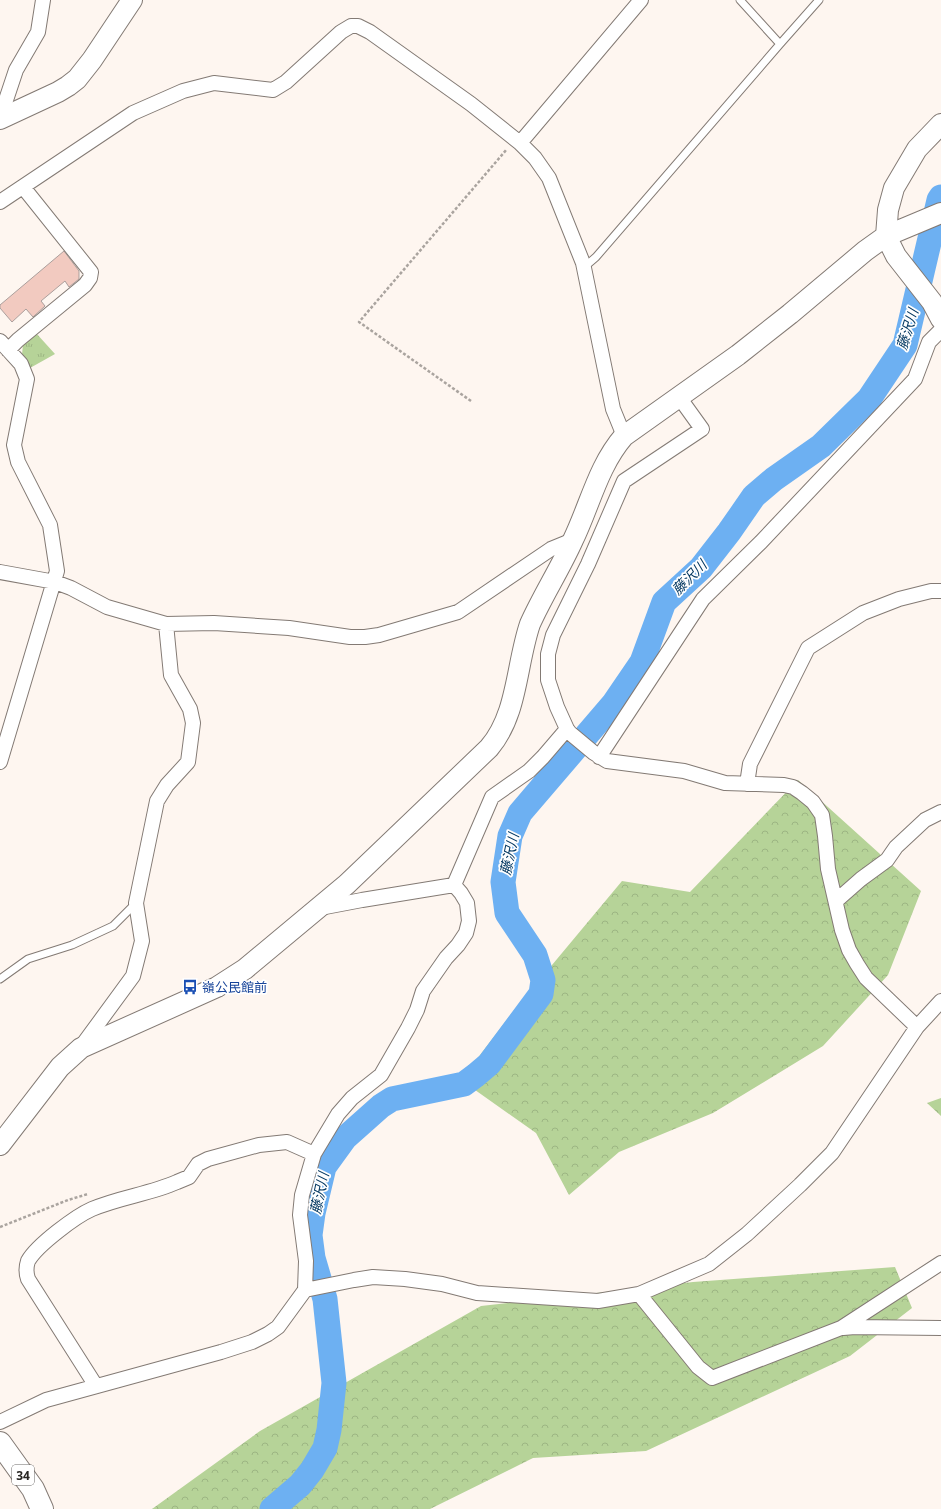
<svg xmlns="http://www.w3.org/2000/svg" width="941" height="1509" font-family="'Open Sans','Noto Sans JP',sans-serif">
	<defs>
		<pattern id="grass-tufts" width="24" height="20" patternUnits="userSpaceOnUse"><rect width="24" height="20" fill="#b6d398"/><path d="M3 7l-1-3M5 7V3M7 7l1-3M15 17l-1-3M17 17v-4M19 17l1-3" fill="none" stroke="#9cb583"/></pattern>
		<pattern id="forest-crowns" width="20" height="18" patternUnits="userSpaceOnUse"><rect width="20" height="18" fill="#b6d398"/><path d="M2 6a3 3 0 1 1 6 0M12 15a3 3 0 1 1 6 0" fill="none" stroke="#9cb583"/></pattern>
	</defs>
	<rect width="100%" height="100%" fill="#fef6f0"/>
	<path fill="url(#grass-tufts)" d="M36 333 55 354 30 368 25 357 22 355 23 344Z"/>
	<path fill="url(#forest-crowns)" d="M798 780 921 891 888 975 823 1046 713 1113 619 1152 569 1195 536 1133 461 1080 512 1013 622 881 690 892Z
		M941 1098V1116L927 1103Z
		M895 1267 912 1308 850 1356 646 1451 533 1458 430 1509H152L260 1431 481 1306 693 1282Z"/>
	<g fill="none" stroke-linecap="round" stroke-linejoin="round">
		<path stroke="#6db0f2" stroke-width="25" d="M272 1509 300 1485 312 1470 325 1448 329 1430 334 1383 325 1299 313 1258 310 1235 313 1213 324 1167 345 1138 381 1106 392 1099 464 1084 476 1075 489 1064 541 994 543 980 535 955 507 913 503 882 510 836 520 813 614 703 642 662 664 602 701 568 729 532 754 496 774 479 821 446 869 399 905 345 939 200 941 197"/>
	</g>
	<path fill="#f2cac0" stroke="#ab9f9c" d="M64 251 79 271V279L69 287 65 281 41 301 45 306 33 317 26 309 12 322 0 308V305Z"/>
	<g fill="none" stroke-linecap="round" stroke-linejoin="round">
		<g stroke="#837a74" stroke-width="9">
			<path id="lane" d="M740 0 780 44
				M583 263H589L596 257 780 44 819 0
				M0 979 28 959 72 945 113 926 136 903"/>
		</g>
		<g stroke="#837a74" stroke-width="16">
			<path id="street" d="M3 117 5 103 16 70 38 32 43 0
				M520 143 641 0
				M0 202 133 113 183 91 214 83 273 90 286 82 341 32 351 26H358L370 32 471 104 520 143 535 158 549 178 583 263 613 409 624 436
				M0 341 21 364 27 379 14 445 18 462 50 525 57 571 0 762
				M8 350 18 340 85 285 90 278 91 272 23 187
				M679 397 702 429 624 481 588 564 553 635 548 654V680L557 707 567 729 570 733 594 753 607 761 684 771 725 783 784 785 793 787 802 793 813 802 822 815 825 836 828 869 842 930 849 950 857 964 866 978 917 1027
				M0 572 55 582 71 588 107 607 166 624 214 623 289 628 350 637H365L379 635 458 612 551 549 573 540
				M599 757 703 599 761 542 915 379 929 342 941 330
				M747 784 750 764 808 648 863 613 899 599 931 591H941
				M454 885 492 797 529 771 543 757 567 729
				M836 901 861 879 887 860 896 847 925 820 941 812
				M81 1047 133 976 142 941 136 903 157 801 167 785 188 762 193 723 190 709 171 675 166 624
				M305 1290 354 1280 373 1277 405 1279 442 1284 477 1293 598 1301 639 1294 709 1264 747 1234 800 1185 832 1153 917 1027 941 1001
				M639 1294 698 1367 712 1378 841 1328 941 1263
				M843 1328 855 1327 941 1328
				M96 1386 28 1279C26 1273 26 1267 28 1261 37 1245 76 1216 92 1209 120 1197 150 1194 177 1182L189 1177 198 1164 208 1159 259 1145 287 1142 314 1154
				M0 1422 46 1400 221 1352 252 1342 268 1334 278 1327 305 1290 306 1261 300 1215 302 1195 314 1154 338 1114 352 1098 381 1075 408 1028 417 1010 423 991 446 958 458 945 466 933 469 921 467 903 461 893 454 885 362 900 320 908"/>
		</g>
		<g stroke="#837a74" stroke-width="22">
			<path id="secondary" d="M0 119 58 92 68 86 77 79 92 60 132 0
				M941 124 917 149 894 188 888 210 886 236 896 256 932 302 941 319
				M0 1145 60 1067 81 1048 217 987 245 969 347 884 489 748C518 714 516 665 530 624 543 595 560 569 573 540 590 505 598 466 624 436L738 355 790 314 865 251 886 236 941 213"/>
		</g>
		<g stroke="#837a74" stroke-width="24">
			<path id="primary" d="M0 1443 33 1489 42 1509"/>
		</g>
		<path stroke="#aaa49f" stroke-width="2.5" stroke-dasharray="3 2" stroke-linecap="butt" d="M471 401 359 322 507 149
			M0 1227 68 1200 88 1194"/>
		<use href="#lane" stroke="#fff" stroke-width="7"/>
		<use href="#street" stroke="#fff" stroke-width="14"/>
		<use href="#secondary" stroke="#fff" stroke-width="20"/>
		<use href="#primary" stroke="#fff" stroke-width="22"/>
	</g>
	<defs>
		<g id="bus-bare" transform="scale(1.2)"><path d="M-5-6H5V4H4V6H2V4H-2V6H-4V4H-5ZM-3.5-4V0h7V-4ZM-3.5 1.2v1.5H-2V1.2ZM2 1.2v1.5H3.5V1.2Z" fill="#1a4fb4" stroke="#fff" stroke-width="2.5" paint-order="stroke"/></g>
	</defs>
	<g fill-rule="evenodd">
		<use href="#bus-bare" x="190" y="987"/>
	</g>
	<g text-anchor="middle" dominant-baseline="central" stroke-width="3.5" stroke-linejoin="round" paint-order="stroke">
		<rect fill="#fff" stroke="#696765" stroke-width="1" x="12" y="1465" width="22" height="20" rx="3"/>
		<g font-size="12" font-weight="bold" fill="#292623">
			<text x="23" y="1475">34</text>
		</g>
		<g font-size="13" fill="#164399" stroke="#fff" text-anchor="start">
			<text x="202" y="987">嶺公民館前</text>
		</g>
		<g font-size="14" font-style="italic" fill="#053962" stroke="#fff">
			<text transform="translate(907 329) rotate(-73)">藤沢川</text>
			<text transform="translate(689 577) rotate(-45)">藤沢川</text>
			<text transform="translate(509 854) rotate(-78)">藤沢川</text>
			<text transform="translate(319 1193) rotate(-78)">藤沢川</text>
		</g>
	</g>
</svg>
